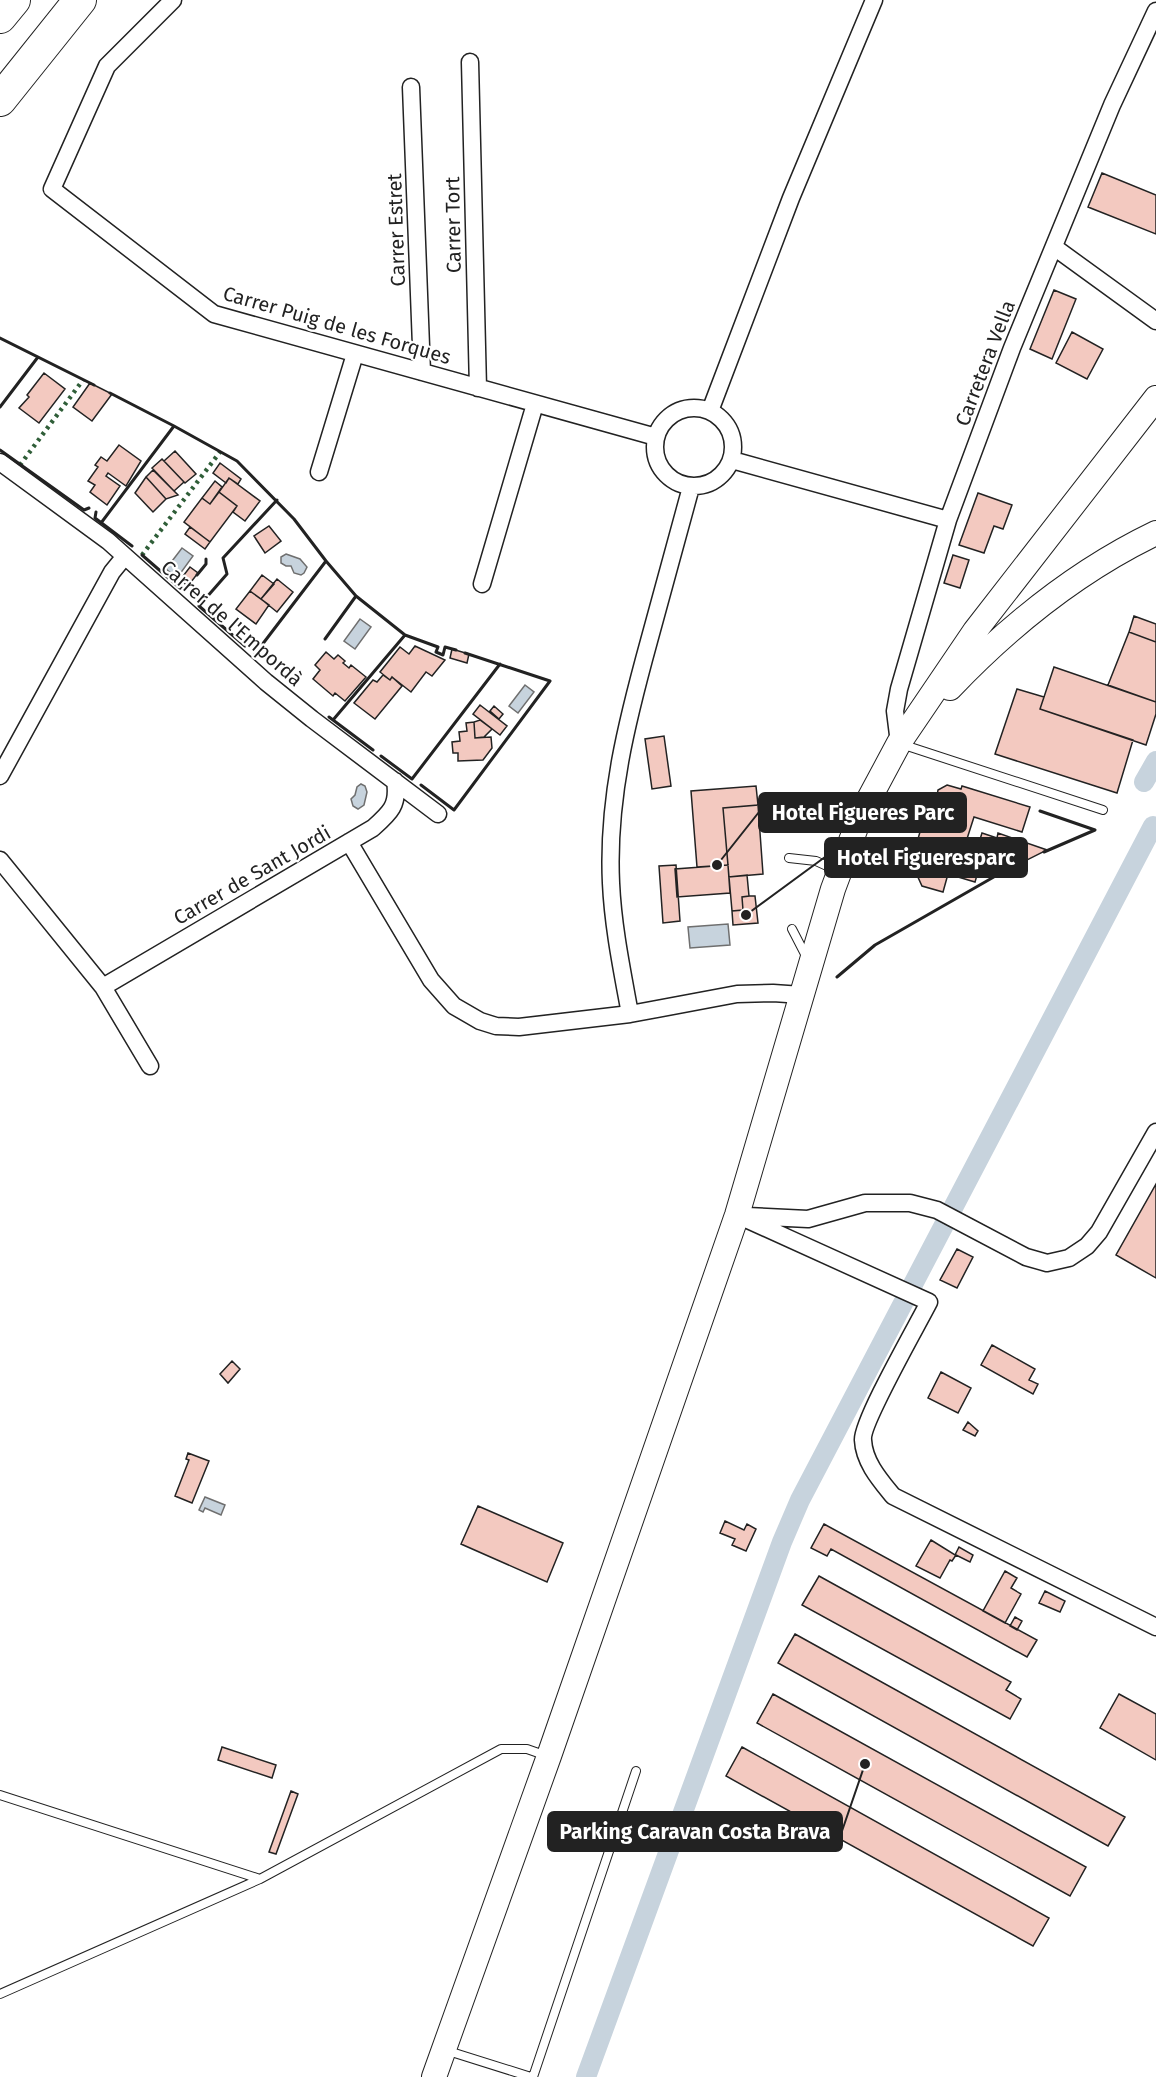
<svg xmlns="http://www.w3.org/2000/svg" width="1156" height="2077" font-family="'Fira Sans',sans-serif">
	<rect width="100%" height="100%" fill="#fff"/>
	<path fill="#c7d3dd" stroke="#6f6f6f" stroke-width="1.5" d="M182 548 193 556 177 578 166 569Z
		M286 554 300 559 307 567 304 573 301 575 294 573 291 566H286L281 563V557Z
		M360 619 371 627 355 649 344 641Z
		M525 685 534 692 518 713 509 706Z
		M361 784 365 786 367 792 364 805 358 809 353 806 351 799 355 795 357 787Z
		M728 924 730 945 690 948 688 927Z
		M205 1497 225 1505 221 1515 205 1508 203 1512 199 1510Z"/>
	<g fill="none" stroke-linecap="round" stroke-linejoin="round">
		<path stroke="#c7d3dd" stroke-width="20" d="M1144 782 1156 761
			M586 2077 782 1542 800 1500 1153 826"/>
	</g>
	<path fill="#f3c9c0" stroke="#222" stroke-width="1.5" d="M1102 173 1156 195V234L1088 207Z
		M1054 290 1076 299 1052 359 1030 349Z
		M1072 332 1103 349 1087 379 1056 363Z
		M44 373 65 389 39 423 19 408 29 397 27 395Z
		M90 383 112 394 92 421 73 407Z
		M119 445 141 461 126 486 108 473 106 476 120 486 107 505 90 492 95 485 88 481 98 467 95 465 101 457 107 461Z
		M175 451 196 474 185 483 164 461Z
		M162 459 184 482 174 491 152 468Z
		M220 463 241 479 238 484 229 478 226 483 213 473Z
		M153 470 178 495 166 499 146 477Z
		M146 477 166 499 153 512 135 493Z
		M229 478 260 501 245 521 233 512 237 506 219 492Z
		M215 481 222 487 210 504 202 498Z
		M219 492 237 506 210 542 184 522 202 498 210 504Z
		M978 493 1012 505 1003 529 994 526 984 553 959 545Z
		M269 526 281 541 265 553 254 536Z
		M190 527 210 542 205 549 185 534Z
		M953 555 969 560 960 588 944 583Z
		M190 567 198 573 188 586 180 580Z
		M262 575 274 584 261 599 250 591Z
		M277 579 293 592 277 612 261 599Z
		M250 591 269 605 256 624 236 609Z
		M1134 616 1156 624V642L1129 632Z
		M1129 632 1156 642V702L1108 685Z
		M415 646 445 660 432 676 426 672 411 692 392 677 390 680 380 672 400 647 409 654Z
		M452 649 469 654 467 663 450 658Z
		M326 652 334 659 338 655 345 661 343 663 349 668 351 665 366 677 345 701 335 693 333 696 313 679 320 670 315 665Z
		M1054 667 1156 702V714L1146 745 1040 709Z
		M383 675 390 680 392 677 402 686 375 719 354 703 373 680 377 682Z
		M1017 689 1044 697 1040 709 1133 740 1117 793 995 754Z
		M480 705 507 726 500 735 473 714Z
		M494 706 503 714 499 719 490 711Z
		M480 720 492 729 484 737 475 738 474 722Z
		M474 722 475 738 491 737 492 748 483 760 458 761V753H453L452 742 460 741 459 732 467 731 466 723Z
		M664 736 671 786 652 789 645 739Z
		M947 785 961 789 962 786 1030 807 1022 832 974 817 965 845 984 851 975 882 948 874 943 892 922 886 917 875 916 866 918 858 913 856 931 794 937 796 938 790Z
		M756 786 758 805 723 808 728 865 697 867 691 791Z
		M758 805 763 874 729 877 723 808Z
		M982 833 997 838 998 833 1047 850 997 875 979 870 984 851 977 849Z
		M676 865 680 921 663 923 659 866Z
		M728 865 730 893 677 897 675 869Z
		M747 875 749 896 742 897 743 910 732 911 729 877Z
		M749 896H755L758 923 733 925 732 911 743 910 742 897Z
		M1156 1184V1278L1116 1255Z
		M957 1249 973 1257 957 1288 940 1280Z
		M992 1345 1035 1369 1029 1380 1038 1384 1033 1394 981 1365Z
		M232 1361 240 1369 228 1383 220 1374Z
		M941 1372 971 1388 958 1413 928 1398Z
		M968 1422 978 1431 975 1436 963 1430Z
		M188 1453 209 1461 192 1503 175 1496 189 1460 186 1459Z
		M478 1506 563 1543 547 1582 461 1544Z
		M725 1521 744 1530 747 1524 756 1529 746 1551 732 1545 735 1539 720 1533Z
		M824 1524 1037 1640 1027 1657 831 1549 827 1556 811 1548Z
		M931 1540 955 1555 959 1547 973 1555 970 1562 956 1555 952 1561 950 1560 940 1578 916 1566Z
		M1005 1571 1017 1578 1011 1588 1021 1594 1005 1623 983 1611Z
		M819 1576 1011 1682 1006 1690 1021 1699 1010 1719 802 1605Z
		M1045 1591 1065 1601 1060 1612 1039 1603Z
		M1015 1617 1022 1621 1017 1630 1010 1626Z
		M795 1634 1125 1817 1108 1846 778 1663Z
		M773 1694 1086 1867 1070 1896 757 1723Z
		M1119 1694 1156 1714V1760L1100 1728Z
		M222 1747 276 1765 272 1778 218 1760Z
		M742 1747 1049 1918 1033 1946 726 1776Z
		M291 1791 298 1794 276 1854 269 1852Z"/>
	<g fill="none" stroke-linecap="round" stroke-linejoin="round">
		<g stroke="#222" stroke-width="10">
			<path id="service" d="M901 744 1103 810
				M787 801 827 805 858 819
				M789 858 816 861 838 871
				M792 929 807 958
				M0 1795 260 1879
				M0 1994 260 1879 501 1749H527L547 1756
				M445 2050 531 2077
				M533 2077 636 1771"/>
		</g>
		<g stroke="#222" stroke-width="19">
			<path id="minor" d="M173 0 107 66 52 189 214 314 656 437
				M470 62 478 388
				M411 87 422 372
				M1054 247 1156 321
				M655 447a39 39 0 1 1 78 0a39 39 0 1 1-78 0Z
				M710 411 791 198 874 0
				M732 460 948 520
				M0 462 108 541 266 682 312 719 438 814
				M319 472 355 354
				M482 584 535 404
				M899 743 895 711 899 689 948 520 1012 348 1112 105 1156 11
				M0 776 112 572 125 556
				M349 842 431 980 454 1006 480 1021 496 1026 519 1027 630 1014 737 994 773 993 802 995
				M0 860 103 987 150 1066
				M103 987 373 828C390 813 399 805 395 781
				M630 1014C622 970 613 927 611 883 607 799 627 721 649 641 663 590 677 538 691 487
				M737 1215 929 1302C918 1324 861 1423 863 1440 864 1462 880 1480 893 1496L1156 1627
				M747 1216 808 1219 865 1203H910L937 1210 1026 1257 1047 1263 1069 1258 1087 1246 1099 1232 1156 1132"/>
		</g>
		<g stroke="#222" stroke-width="26">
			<path id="secondary" d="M950 688C1010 625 1077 571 1156 533
				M434 2077 549 1756 737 1215 833 889 861 814 899 743 975 631 1156 398"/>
		</g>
		<g stroke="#222" stroke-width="34">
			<path id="motorway" d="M0 17 14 0
				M0 100 80 0"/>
		</g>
		<use href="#service" stroke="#fff" stroke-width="8"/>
		<use href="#minor" stroke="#fff" stroke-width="16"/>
		<use href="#secondary" stroke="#fff" stroke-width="24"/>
		<use href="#motorway" stroke="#fff" stroke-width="32"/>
		<path stroke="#2f5e38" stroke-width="4.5" stroke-dasharray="3 4.5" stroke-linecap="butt" d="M20 465 83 380
			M142 555 220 452"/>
		<path stroke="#222" stroke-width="3" d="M0 338 94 385
			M110 393 174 426 237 461 294 519 326 561 255 654
			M0 407 38 357
			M0 450 84 510 89 508
			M96 512 95 518 132 546
			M101 523 174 426
			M142 555 180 588 186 589 190 584
			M197 575 206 564V559
			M356 596 405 635 438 647 436 652 443 655 445 647 456 650
			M325 639 356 596 326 561
			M245 646 199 606 227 574 223 558 277 500
			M329 717 333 720 405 635
			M333 720 373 750
			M381 756 412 779 500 664
			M421 785 454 810 550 681 465 653
			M1040 811 1095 830 1044 852
			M837 977 875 945 999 874"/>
	</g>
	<g text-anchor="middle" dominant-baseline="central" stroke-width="4.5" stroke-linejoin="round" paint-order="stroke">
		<g font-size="20" fill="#222" stroke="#fff">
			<text transform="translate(453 225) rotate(-91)">Carrer Tort</text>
			<text transform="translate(396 230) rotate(-92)">Carrer Estret</text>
			<text transform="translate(337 325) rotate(16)">Carrer Puig de les Forques</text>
			<text transform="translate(985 363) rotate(-69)">Carretera Vella</text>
			<text transform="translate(232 623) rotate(41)">Carrer de l'Empordà</text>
			<text transform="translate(252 875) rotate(-30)">Carrer de Sant Jordi</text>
		</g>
	</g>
	<path fill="none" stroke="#222" stroke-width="2" d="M717 865L759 812M746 915L825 857M865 1764L842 1831"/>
	<g fill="#222" stroke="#fff" stroke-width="2">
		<circle cx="717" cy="865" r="6"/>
		<circle cx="746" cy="915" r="6"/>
		<circle cx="865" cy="1764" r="6"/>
	</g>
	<g fill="#222" stroke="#222" stroke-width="2">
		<rect x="759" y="793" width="207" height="39" rx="6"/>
		<rect x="825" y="838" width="202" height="39" rx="6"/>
		<rect x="548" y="1812" width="294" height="39" rx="6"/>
	</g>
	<g font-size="21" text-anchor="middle" font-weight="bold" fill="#fff">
		<text x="863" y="820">Hotel Figueres Parc</text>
		<text x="926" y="865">Hotel Figueresparc</text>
		<text x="695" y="1839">Parking Caravan Costa Brava</text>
	</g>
</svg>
